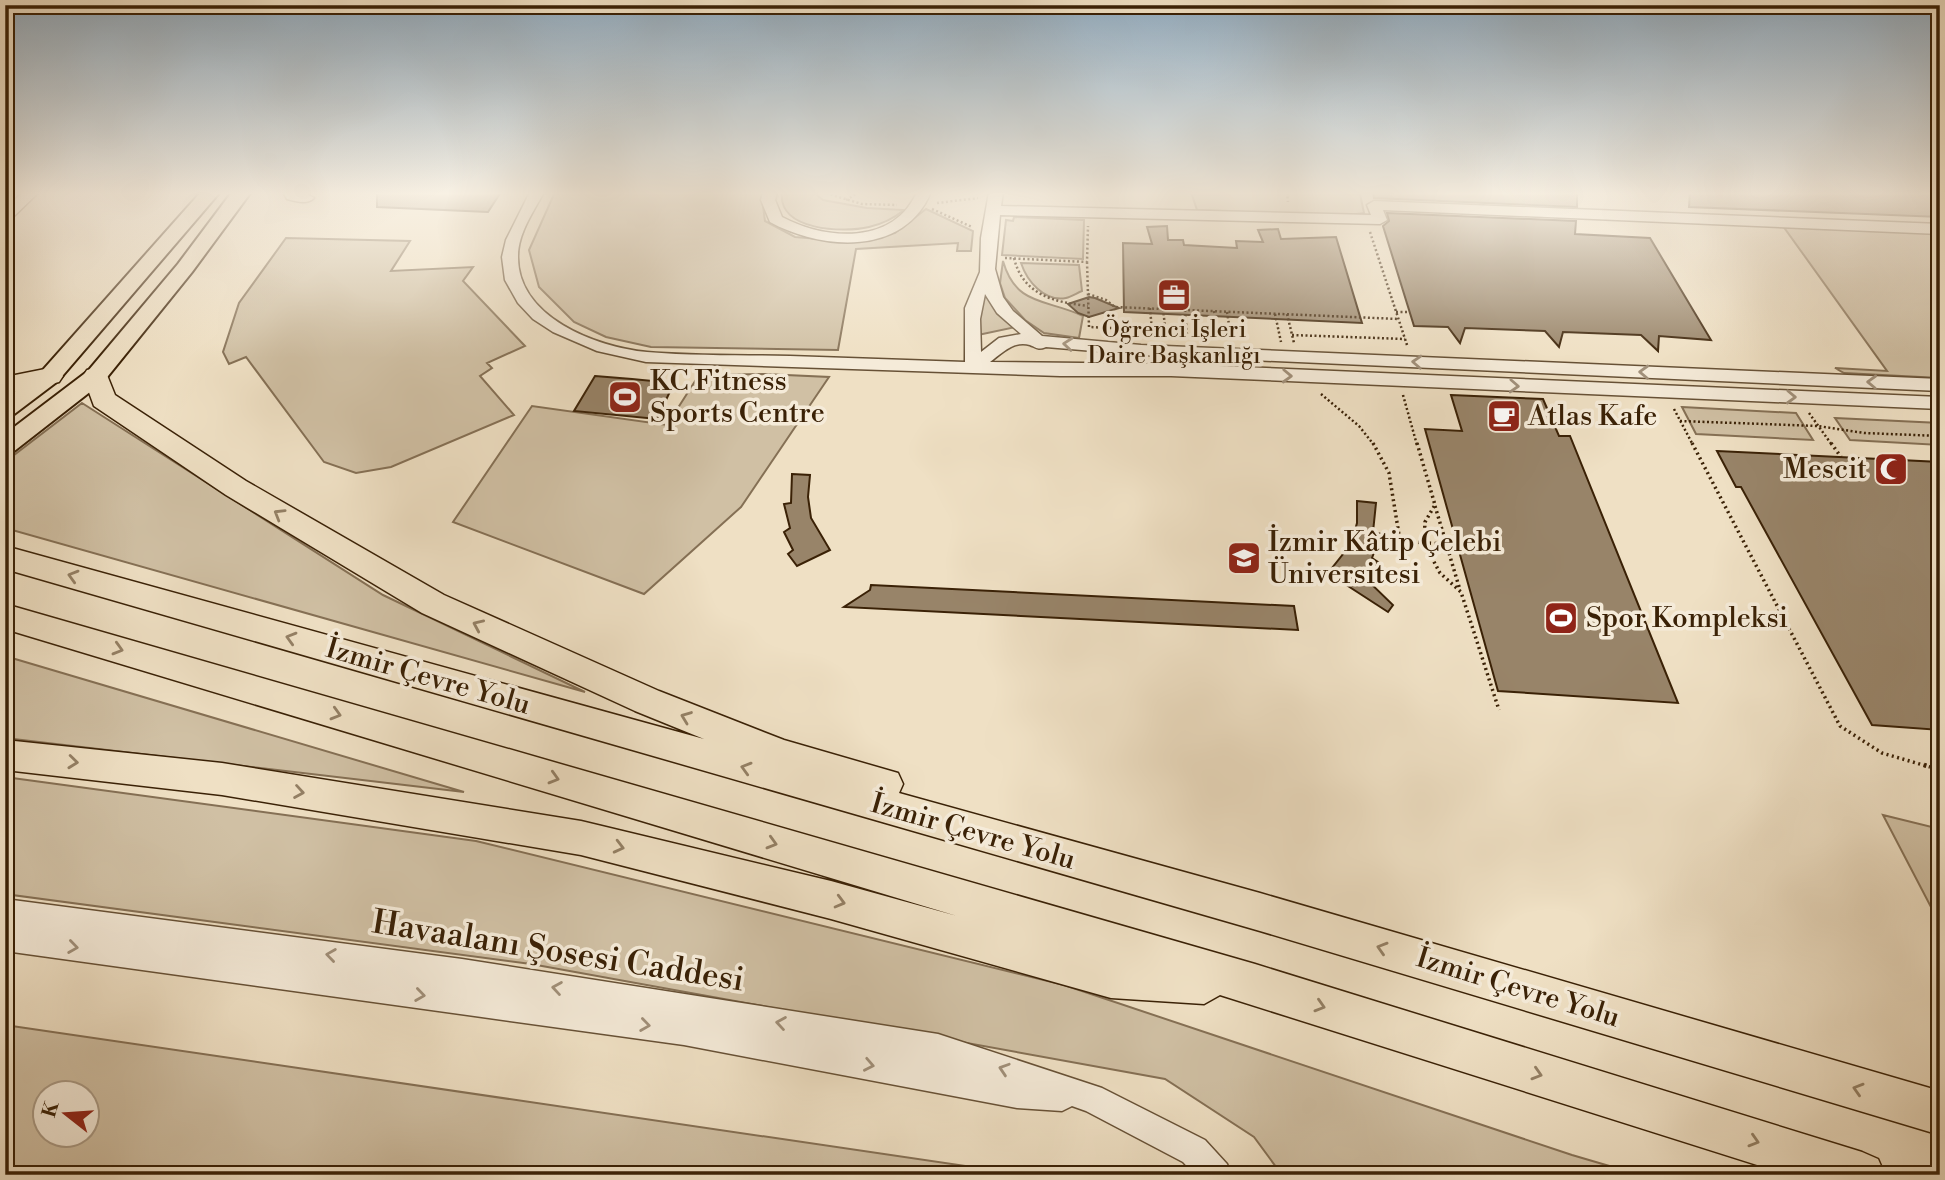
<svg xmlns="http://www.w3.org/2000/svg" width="1945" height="1180" font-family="'Libre Bodoni',serif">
	<rect width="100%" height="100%" fill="#efe0c4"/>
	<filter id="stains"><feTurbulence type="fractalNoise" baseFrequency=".00286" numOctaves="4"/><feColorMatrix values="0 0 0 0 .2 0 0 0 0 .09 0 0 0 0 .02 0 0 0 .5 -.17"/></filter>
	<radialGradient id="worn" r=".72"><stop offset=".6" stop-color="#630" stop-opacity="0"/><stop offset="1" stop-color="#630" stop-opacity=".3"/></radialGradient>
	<path fill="#d0c0a4" stroke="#857055" stroke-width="2" fill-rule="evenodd" d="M555 192H761L765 221 795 237 843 241 895 233 926 209 973 231 971 251H957L958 243 856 249 838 350 651 347 606 337 574 322 539 287 529 250Z
		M782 192H813L823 200 867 208 904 210C893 219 882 224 869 227 844 233 777 231 782 192Z
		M1191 192 1360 194 1364 213 1342 216 1197 210Z
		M1014 217 1084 220 1083 259 1002 255 1006 220 1013 221Z
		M1783 226 1940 233V378L1844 373 1835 368 1887 371Z
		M286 238 410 241 391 271 473 267 463 281 525 346 487 363 492 368 480 376 514 415 391 467 356 473 324 462 246 357 229 364 223 352 239 303Z
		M1003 261C1016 307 1048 299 1083 316L1079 338 1044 333 1025 320 1005 298 1000 283Z
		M1021 263 1079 265 1082 291C1077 293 1071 297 1066 298 1044 302 1027 281 1021 263Z
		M981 290 1016 327 978 335Z
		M764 374 829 377 741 507 644 594 453 522 532 406 667 425 699 375Z
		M82 403 383 595 585 692 5 528V462Z
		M1682 407 1796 413 1813 440 1696 434Z
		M1835 418 1940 423V445L1850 440Z
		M5 656 464 792 5 738Z
		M5 777 476 841 1064 985 1572 1155 1640 1175H1282L1254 1137 1165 1079 531 964 5 894Z
		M1883 815 1940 829V912L1932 909Z
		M5 1025 1027 1175H5ZM46 1092H88V1134H46Z"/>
	<path fill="#988469" stroke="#3a2106" stroke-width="2" d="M377 192H501L488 212 377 207Z
		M1373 192H1577V207L1374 198Z
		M1690 192H1940V217L1689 207Z
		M1387 213 1576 221 1575 234 1650 238 1711 340 1659 336 1658 351 1641 335 1563 332 1559 347 1545 331 1465 328 1460 343 1448 327 1414 326 1383 226 1389 221Z
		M1167 226 1168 240H1183L1184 245 1237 248 1236 241 1263 242 1258 230 1278 229 1281 239 1336 237 1362 323 1124 312 1123 243 1152 244 1147 227Z
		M1089 297 1095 298 1119 308 1089 317 1078 313 1068 304Z
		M595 376 632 379 674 383 657 419 574 411Z
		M1451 395 1543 399 1559 436H1570L1678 703 1498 691 1425 429 1462 431Z
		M1717 451 1940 462V730L1872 725 1741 487H1736Z
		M792 474 810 475 808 497 811 518 830 550 797 566 788 554 793 550 784 532 790 528 784 504 791 503Z
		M1357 501 1376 503 1373 532 1381 534 1372 558 1378 562 1366 579 1393 605 1388 612 1328 573 1351 544 1357 523Z
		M871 585 1294 606 1298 630 844 607 870 590Z"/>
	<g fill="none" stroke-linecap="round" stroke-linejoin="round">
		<g stroke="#675136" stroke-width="3">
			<path id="minor" d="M23 192H39L10 220 5 221V209Z
				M283 192 307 194 314 198C308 205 295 201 287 199Z
				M530 192H544C534 211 518 233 518 256 517 317 596 347 647 352 694 356 743 355 790 356 848 358 907 360 965 362V308L980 272 981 238 989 192H1003L1001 206 1371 215 1367 205 1374 201 1940 224V234L1383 210 1387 220 1380 224 1000 215 995 269 1003 297 1013 311 1042 336 1141 345 1940 379V391L1141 355 1046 347C1038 350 1037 348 1030 345 1014 340 1002 353 990 362L1171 364 1940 397V409L1171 376H1060L646 362 597 351 553 332 533 319 518 303 505 280 502 257 506 240ZM985 294 997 313 1021 334 999 338 981 352 980 319Z
				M763 192H777L775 200 782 217C825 240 893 246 917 192H931C904 257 821 250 770 222L761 200Z
				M5 899 462 959 938 1034 1102 1088 1205 1140 1227 1164 1231 1175H1195L1183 1162 1086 1111 1072 1106 1062 1111 1017 1108 684 1045 5 951V925L476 989 5 925Z"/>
		</g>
		<g stroke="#3a2106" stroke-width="4">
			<path id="major" d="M201 192H220L58 381 13 415 5 417V399L42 371Z
				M232 192H251L192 272 104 381 13 452 5 454V434L88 371 178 264Z"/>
		</g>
		<g stroke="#3a2106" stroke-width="3">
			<path id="highway" d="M50 368 59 370 63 376 59 382 5 394V377Z
				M96 368 105 370 115 395 246 481 444 595 659 691 784 740 898 773 903 784 899 793 1260 893 1940 1091V1135L1260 931 5 569V546L704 739 635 711 422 613 226 495 94 406 83 376 87 370Z
				M5 604 1255 964 1862 1152 1878 1159 1885 1175H1789L1220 995 1204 1004 1111 998 831 919 581 855 222 795 5 770V740L222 763 581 821 831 881 957 916 5 629Z"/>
		</g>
		<path stroke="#3a2106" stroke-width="2.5" stroke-dasharray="2 2.5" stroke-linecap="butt" d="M822 192 862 204 897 205
			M1287 192 1288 202
			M846 200 859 192
			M937 203 978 198
			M932 209 972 227
			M1370 232 1407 345
			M5 244 11 245 5 249
			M1005 258 1087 262 1088 226
			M1014 258C1023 295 1054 302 1088 306
			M1087 262 1089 327 1152 330
			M1088 294 1106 300 1115 307 1399 319
			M1150 308 1152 331
			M1163 309 1166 335
			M1185 310 1187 336
			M1214 311 1217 337
			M1227 312 1231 337
			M1396 312H1410
			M1275 314 1281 342
			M1287 314 1294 343
			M1292 335 1405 339
			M1321 394 1359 426 1374 445
			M1403 395 1417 445
			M1674 409 1693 445
			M1809 413 1832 445
			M1680 421 1818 426 1864 433 1940 436"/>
		<path stroke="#3a2106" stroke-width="3.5" stroke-dasharray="2 3.5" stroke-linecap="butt" d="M1373 443 1389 473 1400 541 1457 545
			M1417 443 1435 505 1425 522 1424 543 1440 573 1461 592 1499 710
			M1692 443 1840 726 1882 753 1930 767
			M1831 443 1841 457
			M1435 506 1460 590"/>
		<path stroke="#3a2106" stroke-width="4.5" stroke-dasharray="2.5 4.5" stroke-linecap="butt" d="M1924 765 1940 770"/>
		<use href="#minor" fill="#f5ebd9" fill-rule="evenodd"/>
		<use href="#major" fill="#efe0c4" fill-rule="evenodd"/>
		<use href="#highway" fill="#efe0c4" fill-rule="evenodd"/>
	</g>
	<defs><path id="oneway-chevron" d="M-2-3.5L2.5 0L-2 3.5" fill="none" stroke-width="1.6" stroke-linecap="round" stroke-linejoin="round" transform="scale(1.75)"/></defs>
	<g stroke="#a1907a">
		<use href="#oneway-chevron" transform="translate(1068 344) rotate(-175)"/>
		<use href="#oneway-chevron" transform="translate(1417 362) rotate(-177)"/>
		<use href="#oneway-chevron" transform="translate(1644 372) rotate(-178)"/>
		<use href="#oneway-chevron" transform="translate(1287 376) rotate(2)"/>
		<use href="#oneway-chevron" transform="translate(1872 382) rotate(-178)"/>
		<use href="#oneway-chevron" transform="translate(1514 386) rotate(3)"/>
		<use href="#oneway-chevron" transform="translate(1791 397) rotate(2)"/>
		<use href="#oneway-chevron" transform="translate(73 947) rotate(8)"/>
		<use href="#oneway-chevron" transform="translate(331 955) rotate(-172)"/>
		<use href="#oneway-chevron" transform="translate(557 988) rotate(-171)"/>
		<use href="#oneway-chevron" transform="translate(420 995) rotate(8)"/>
		<use href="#oneway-chevron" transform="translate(781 1023) rotate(-171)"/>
		<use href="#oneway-chevron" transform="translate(645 1025) rotate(8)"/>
		<use href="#oneway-chevron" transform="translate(869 1065) rotate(11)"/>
		<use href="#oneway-chevron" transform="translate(1004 1069) rotate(-162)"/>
	</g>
	<g stroke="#948065">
		<use href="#oneway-chevron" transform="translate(279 514) rotate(-149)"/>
		<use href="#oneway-chevron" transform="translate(73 576) rotate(-164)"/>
		<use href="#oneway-chevron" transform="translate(478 625) rotate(-156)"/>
		<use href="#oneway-chevron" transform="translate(291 638) rotate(-164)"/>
		<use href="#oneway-chevron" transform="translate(118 649) rotate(16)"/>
		<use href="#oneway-chevron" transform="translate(336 714) rotate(16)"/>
		<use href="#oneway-chevron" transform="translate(686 717) rotate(-159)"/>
		<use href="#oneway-chevron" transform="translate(73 762) rotate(6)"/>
		<use href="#oneway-chevron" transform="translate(746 768) rotate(-164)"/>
		<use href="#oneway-chevron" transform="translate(554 778) rotate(16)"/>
		<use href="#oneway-chevron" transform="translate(299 792) rotate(9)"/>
		<use href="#oneway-chevron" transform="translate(772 843) rotate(16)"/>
		<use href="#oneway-chevron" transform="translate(619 847) rotate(14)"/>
		<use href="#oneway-chevron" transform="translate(840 902) rotate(15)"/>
		<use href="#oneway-chevron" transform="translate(1382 948) rotate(-163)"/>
		<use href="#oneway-chevron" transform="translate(1320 1006) rotate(17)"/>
		<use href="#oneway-chevron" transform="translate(1537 1074) rotate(17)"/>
		<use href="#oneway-chevron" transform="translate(1858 1089) rotate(-163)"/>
		<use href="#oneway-chevron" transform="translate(1754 1141) rotate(17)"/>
	</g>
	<linearGradient id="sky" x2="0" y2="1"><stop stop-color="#92acc0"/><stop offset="0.54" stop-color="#f8f1e4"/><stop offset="1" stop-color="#f8f1e4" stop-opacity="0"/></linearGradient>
	<rect width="1945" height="358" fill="url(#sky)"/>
	<defs>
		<g id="office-square" transform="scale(1.75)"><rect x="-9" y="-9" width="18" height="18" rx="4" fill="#8f2418" stroke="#f5ebd9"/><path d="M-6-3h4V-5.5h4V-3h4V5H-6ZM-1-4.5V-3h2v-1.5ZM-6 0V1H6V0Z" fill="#fff"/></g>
		<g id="stadium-square" transform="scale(1.75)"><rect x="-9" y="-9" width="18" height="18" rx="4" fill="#8f2418" stroke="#f5ebd9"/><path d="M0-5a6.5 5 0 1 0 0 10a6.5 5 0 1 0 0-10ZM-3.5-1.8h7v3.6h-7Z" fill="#fff"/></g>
		<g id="cafe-square" transform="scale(1.75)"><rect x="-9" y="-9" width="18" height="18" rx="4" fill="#8f2418" stroke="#f5ebd9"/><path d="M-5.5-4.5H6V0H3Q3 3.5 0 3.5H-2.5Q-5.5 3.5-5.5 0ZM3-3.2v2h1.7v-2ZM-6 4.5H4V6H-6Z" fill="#fff"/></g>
		<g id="mosque-square" transform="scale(1.75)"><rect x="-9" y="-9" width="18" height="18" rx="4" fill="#8f2418" stroke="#f5ebd9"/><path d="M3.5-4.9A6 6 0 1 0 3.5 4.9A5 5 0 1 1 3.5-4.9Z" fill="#fff"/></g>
		<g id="university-square" transform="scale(1.75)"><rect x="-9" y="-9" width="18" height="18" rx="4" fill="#8f2418" stroke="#f5ebd9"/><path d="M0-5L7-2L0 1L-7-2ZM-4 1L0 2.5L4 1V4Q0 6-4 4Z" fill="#fff"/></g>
	</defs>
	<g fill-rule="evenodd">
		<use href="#office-square" x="1174" y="295"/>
		<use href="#stadium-square" x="625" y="397"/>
		<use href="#cafe-square" x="1504" y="416"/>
		<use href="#mosque-square" x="1891" y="469"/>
		<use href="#university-square" x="1244" y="558"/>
		<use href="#stadium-square" x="1561" y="618"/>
	</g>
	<g text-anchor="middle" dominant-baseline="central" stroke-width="7" stroke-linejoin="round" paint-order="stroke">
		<g font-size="23" fill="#3a2106" stroke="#f5ebd9">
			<text x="1174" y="330">Öğrenci İşleri<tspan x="1174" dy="26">Daire Başkanlığı</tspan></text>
		</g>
		<g font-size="28" fill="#3a2106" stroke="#f5ebd9" text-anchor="start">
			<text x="650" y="381">KC Fitness<tspan x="650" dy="32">Sports Centre</tspan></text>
			<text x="1528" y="416">Atlas Kafe</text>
			<text x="1867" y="469" text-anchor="end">Mescit</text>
			<text x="1268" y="542">İzmir Kâtip Çelebi<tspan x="1268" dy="32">Üniversitesi</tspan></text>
			<text x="1586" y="618">Spor Kompleksi</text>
		</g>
		<g font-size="28" fill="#3a2106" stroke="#f5ebd9">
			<text transform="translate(428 677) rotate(16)">İzmir Çevre Yolu</text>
			<text transform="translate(973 832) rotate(16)">İzmir Çevre Yolu</text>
			<text transform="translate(1518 988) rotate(17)">İzmir Çevre Yolu</text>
		</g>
		<g font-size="33" fill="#3a2106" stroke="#f5ebd9">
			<text transform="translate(558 952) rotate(9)">Havaalanı Şosesi Caddesi</text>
		</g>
	</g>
	<rect width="1945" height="1180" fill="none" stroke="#efe0c4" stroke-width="28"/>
	<rect x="7" y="7" width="1931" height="1166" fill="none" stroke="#3a2106" stroke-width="3.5"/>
	<rect x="14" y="14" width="1917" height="1152" fill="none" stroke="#3a2106" stroke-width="2"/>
	<g transform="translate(66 1114) rotate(287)"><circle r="33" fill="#f5ebd9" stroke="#aa9a85" stroke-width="2"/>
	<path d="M0-5L12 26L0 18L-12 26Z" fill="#8f2418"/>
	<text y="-10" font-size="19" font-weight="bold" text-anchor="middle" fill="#3a2106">K</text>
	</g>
	<rect width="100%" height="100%" filter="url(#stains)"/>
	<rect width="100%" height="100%" fill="url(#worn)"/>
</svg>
